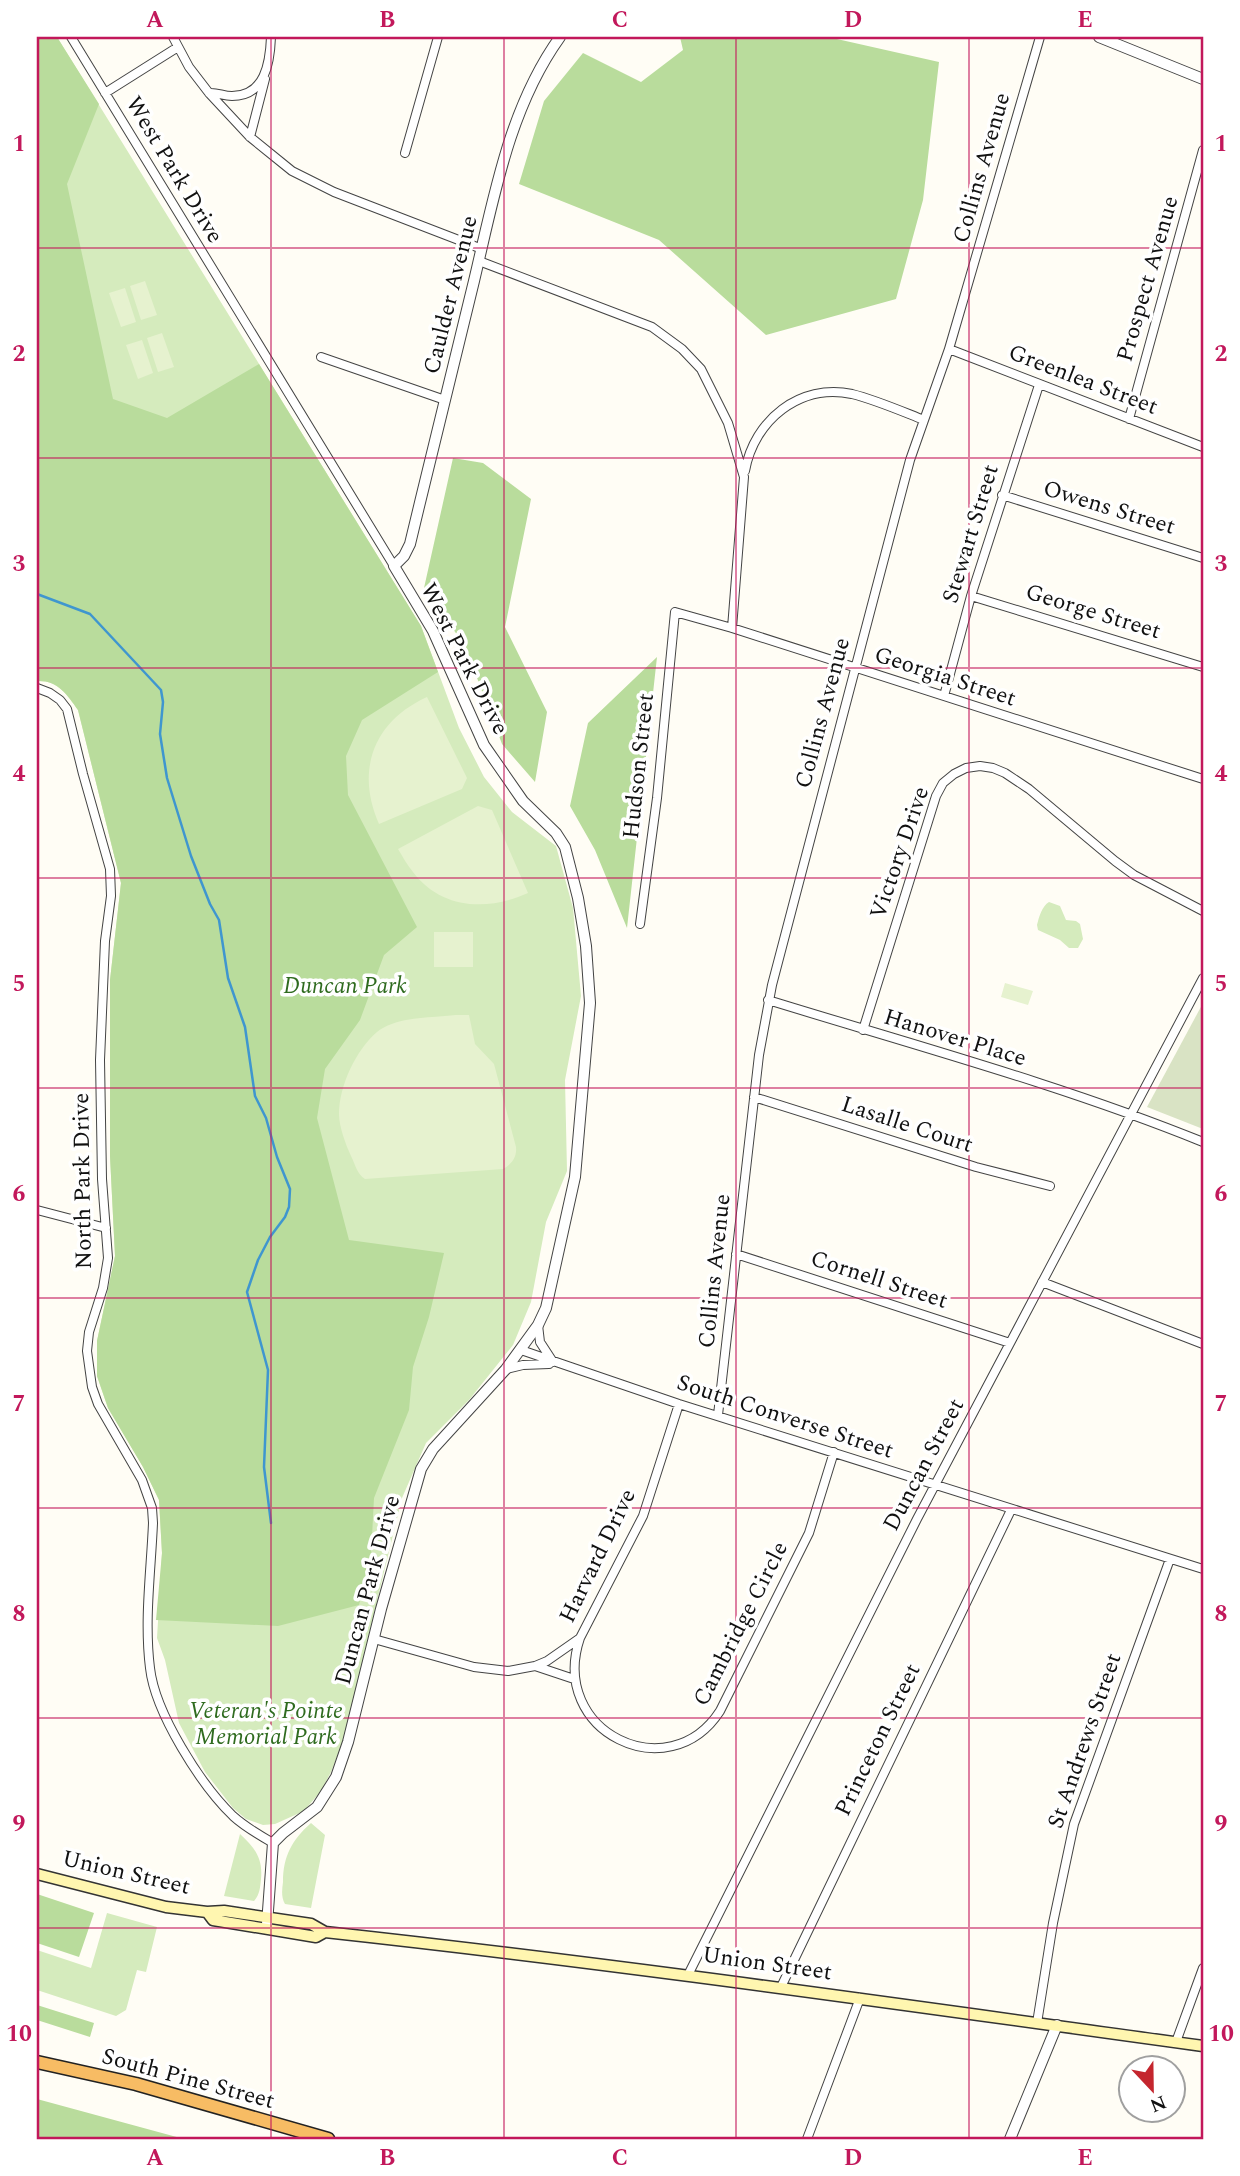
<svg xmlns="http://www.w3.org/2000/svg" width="1240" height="2176" font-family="Spectral,serif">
	<rect width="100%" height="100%" fill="#fffdf5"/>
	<path fill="#d5ebbd" d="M37 37H57L421 626 459 728 484 777 512 812 556 846 573 908 581 996 565 1080 567 1171 546 1222 531 1302 513 1345 469 1400 426 1443 402 1498 343 1741 331 1772 321 1791 304 1811 275 1824 263 1825 246 1819 233 1808 205 1772 179 1723 165 1660 157 1638 162 1553 159 1500 143 1467 108 1408 97 1376V1341L115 1256 110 1156V980L121 883 78 710C67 694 57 680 37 681Z
		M1049 902 1060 906 1066 920 1076 921 1080 924 1083 939 1078 948H1069L1060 940 1038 930 1037 925C1039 917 1042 906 1049 902Z
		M311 1823 325 1835 311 1908 285 1904C281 1897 282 1890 283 1882 283 1856 292 1840 311 1823Z
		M240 1834C255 1848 263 1858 261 1879 260 1888 260 1894 254 1901L224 1896Z
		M107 1913 157 1927 146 1972 137 1970 126 2010 116 2016 37 1990V1950L91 1968Z"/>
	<path fill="#b9dc9c" d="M37 37H57L99 104 67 184 113 399 167 418 259 364 421 626 438 672 362 720 346 756 348 795 417 927 384 955 360 1020 325 1069 317 1118 349 1240 444 1253 429 1317 413 1367 409 1410 374 1498 371 1556 359 1605 278 1626 156 1620 162 1553 159 1500 143 1467 108 1408 97 1376V1341L115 1256 110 1156V980L121 883 78 710C67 694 57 680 37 681V262L39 252 37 243Z
		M680 37H828L939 62 923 200 896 299 766 335 659 240 519 184 544 101 583 53 641 82 683 50Z
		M453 458 483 463 531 499 505 627 547 712 535 782 502 744 465 646 424 588Z
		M657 657 627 928 595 850 570 806 588 723Z
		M37 1894 94 1913 79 1957 37 1943Z
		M37 2005 94 2023 90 2037 37 2020Z
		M37 2099 184 2139H37Z"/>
	<path fill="#d9e3c4" d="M1203 1003V1129L1147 1107Z"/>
	<path fill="#e6f2cf" d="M145 281 157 315 141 320 130 286Z
		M125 288 136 322 121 327 109 293Z
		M162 333 174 367 158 372 147 338Z
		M142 340 153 373 138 379 126 345Z
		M427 697 467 778 462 789 379 824C355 770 374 721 427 697Z
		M478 806 492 810 528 893C488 911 442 910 413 872 407 865 403 857 398 849Z
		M434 932H473V967H434Z
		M1005 983 1033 991 1028 1005 1001 997Z
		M456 1015H469L475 1044 494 1064 516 1147C517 1157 512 1164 503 1169L365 1179C357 1174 355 1164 351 1156 346 1145 339 1127 339 1114 339 1086 356 1050 377 1032 397 1016 432 1018 456 1015Z"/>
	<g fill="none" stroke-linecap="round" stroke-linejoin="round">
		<path stroke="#3f96cf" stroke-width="2.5" d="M37 594 90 614 161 690 163 702 160 734 167 778 191 856 210 904 219 920 228 978 245 1027 255 1096 266 1118 277 1157 290 1189 289 1207 285 1217 270 1237 258 1260 247 1292 268 1370 264 1467 271 1523"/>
		<g stroke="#444" stroke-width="10">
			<path id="minor" d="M71 37 394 566
				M173 37 189 67 209 93 250 137 292 171 334 192 482 249
				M105 93 178 47
				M209 93C217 92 223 96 232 96 265 96 270 63 271 37
				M250 137 265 79
				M405 153 438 37
				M479 261 652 327 682 349 701 369 728 423 744 477 732 628
				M949 349 1203 447
				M321 357 445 400
				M1129 419 1203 150
				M745 471C754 420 800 383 852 394 876 400 901 411 924 420
				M1002 495 1203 558
				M971 596 1203 667
				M37 688 50 693 60 700 67 709 83 774 110 869 111 896 105 941 100 1060 102 1179 108 1258 103 1288 89 1332 87 1351 92 1387 98 1404 142 1480 152 1508 153 1523C151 1571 144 1620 150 1668 155 1713 201 1785 233 1816 245 1827 259 1835 273 1843
				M944 696 971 596 1039 385
				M640 924 657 798 675 612 732 628 1203 779
				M768 1000C914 1045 1062 1085 1203 1142
				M863 1030 936 796 943 783 954 774 966 768 980 766 993 768 1005 773 1029 789 1115 861 1134 875 1203 911
				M754 1097 976 1167 1050 1186
				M37 1210 106 1228
				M736 1254 1010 1343
				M1042 1282 1203 1344
				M538 1325 540 1342 553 1362
				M521 1350 679 1404 1203 1569
				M506 1369 523 1365 549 1364
				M718 1415 759 1055 772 985 910 460 949 349 1040 37
				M580 1638C548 1732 669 1790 720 1711L809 1533 834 1452
				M374 1639 474 1667 508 1671 535 1666 547 1661 580 1638 643 1516 679 1404
				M535 1666 574 1679
				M688 1975 917 1519 1203 978
				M781 1987 1011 1510
				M1037 2023 1053 1923 1074 1824 1170 1559
				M1176 2042 1203 1968
				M807 2139 860 1998"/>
		</g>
		<g stroke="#444" stroke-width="12">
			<path id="tertiary" d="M1099 37 1203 79
				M267 1924 273 1843 283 1833 317 1807 336 1777 348 1742 381 1609 421 1469 433 1449 506 1369 538 1325 546 1308 575 1177 590 1003 586 946 578 898 565 847 556 833 523 801 484 745 433 631 394 566 404 556 410 544C431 456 453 368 474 281 494 197 509 108 560 37
				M1010 2139 1057 2025"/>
		</g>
		<g stroke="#333" stroke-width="13">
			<path id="secondary" d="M37 1874 166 1907 207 1912 224 1911 311 1924 325 1932C619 1964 911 2006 1203 2046
				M207 1912 213 1920 316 1937 325 1932"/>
		</g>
		<g stroke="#222" stroke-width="15">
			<path id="trunk" d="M37 2062 136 2084 328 2139"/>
		</g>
		<use href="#minor" stroke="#fff" stroke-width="8"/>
		<use href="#tertiary" stroke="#fff" stroke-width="10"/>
		<use href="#secondary" stroke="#fff6b0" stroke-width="10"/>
		<use href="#trunk" stroke="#f7bc64" stroke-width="12"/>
	</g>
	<path fill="none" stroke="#c2185b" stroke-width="2" stroke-opacity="0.55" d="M271 37V2139M504 37V2139M736 37V2139M969 37V2139M37 248H1203M37 458H1203M37 668H1203M37 878H1203M37 1088H1203M37 1298H1203M37 1508H1203M37 1718H1203M37 1928H1203"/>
	<g text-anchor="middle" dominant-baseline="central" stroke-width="7" stroke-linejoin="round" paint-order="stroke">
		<g font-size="23" fill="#111" stroke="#fff">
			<text transform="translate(982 168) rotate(-74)">Collins Avenue</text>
			<text transform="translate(174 170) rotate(59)">West Park Drive</text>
			<text transform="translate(1148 279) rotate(-74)">Prospect Avenue</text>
			<text transform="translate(451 295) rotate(-76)">Caulder Avenue</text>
			<text transform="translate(1083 380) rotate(21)">Greenlea Street</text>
			<text transform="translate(1109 508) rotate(17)">Owens Street</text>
			<text transform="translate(971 534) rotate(-73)">Stewart Street</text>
			<text transform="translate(1093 612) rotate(17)">George Street</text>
			<text transform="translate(464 659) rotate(63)">West Park Drive</text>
			<text transform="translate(945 677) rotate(18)">Georgia Street</text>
			<text transform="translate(823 713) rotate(-75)">Collins Avenue</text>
			<text transform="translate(639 766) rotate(-84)">Hudson Street</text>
			<text transform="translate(900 853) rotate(-71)">Victory Drive</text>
			<text transform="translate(955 1038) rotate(17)">Hanover Place</text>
			<text transform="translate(907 1125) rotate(18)">Lasalle Court</text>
			<text transform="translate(83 1181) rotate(-91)">North Park Drive</text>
			<text transform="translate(715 1271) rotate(-84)">Collins Avenue</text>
			<text transform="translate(879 1280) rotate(18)">Cornell Street</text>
			<text transform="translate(785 1417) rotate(18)">South Converse Street</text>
			<text transform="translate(924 1465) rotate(-62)">Duncan Street</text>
			<text transform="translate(598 1556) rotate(-64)">Harvard Drive</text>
			<text transform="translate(368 1590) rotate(-75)">Duncan Park Drive</text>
			<text transform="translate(741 1624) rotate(-63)">Cambridge Circle</text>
			<text transform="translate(878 1740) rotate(-64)">Princeton Street</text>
			<text transform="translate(1085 1741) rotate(-71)">St Andrews Street</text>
			<text transform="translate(126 1873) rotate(13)">Union Street</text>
			<text transform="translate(767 1964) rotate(8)">Union Street</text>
			<text transform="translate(188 2079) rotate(15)">South Pine Street</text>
		</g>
		<g font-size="23" font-style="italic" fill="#2f6b1f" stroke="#fff">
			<text x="345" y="986">Duncan Park</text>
			<text x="266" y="1711">Veteran's Pointe<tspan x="266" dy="26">Memorial Park</tspan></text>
		</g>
	</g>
	<rect width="1240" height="2176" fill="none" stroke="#ffffff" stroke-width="77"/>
	<g transform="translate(1152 2089) rotate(158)"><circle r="33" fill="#ffffff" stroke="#a0a0a0" stroke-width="2"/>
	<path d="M0-5L12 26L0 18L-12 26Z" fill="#c4262e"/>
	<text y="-10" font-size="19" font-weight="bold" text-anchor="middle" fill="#111111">N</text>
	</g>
	<rect x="38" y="38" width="1164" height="2100" fill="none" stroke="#c2185b" stroke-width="2.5"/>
	<g font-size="23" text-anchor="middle" font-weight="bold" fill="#c2185b">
		<text x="155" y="27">A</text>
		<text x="387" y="27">B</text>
		<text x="620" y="27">C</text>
		<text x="853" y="27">D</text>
		<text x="1085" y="27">E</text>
		<text x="19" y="151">1</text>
		<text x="1221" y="151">1</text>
		<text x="19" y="361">2</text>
		<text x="1221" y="361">2</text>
		<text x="19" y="571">3</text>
		<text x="1221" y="571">3</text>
		<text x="19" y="781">4</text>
		<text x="1221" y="781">4</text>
		<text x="19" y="991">5</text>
		<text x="1221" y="991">5</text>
		<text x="19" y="1201">6</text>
		<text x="1221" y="1201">6</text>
		<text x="19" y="1411">7</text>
		<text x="1221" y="1411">7</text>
		<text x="19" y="1621">8</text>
		<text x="1221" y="1621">8</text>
		<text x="19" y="1831">9</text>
		<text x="1221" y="1831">9</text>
		<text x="19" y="2041">10</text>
		<text x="1221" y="2041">10</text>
		<text x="155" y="2165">A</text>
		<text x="387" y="2165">B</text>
		<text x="620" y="2165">C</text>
		<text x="853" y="2165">D</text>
		<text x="1085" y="2165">E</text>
	</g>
</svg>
